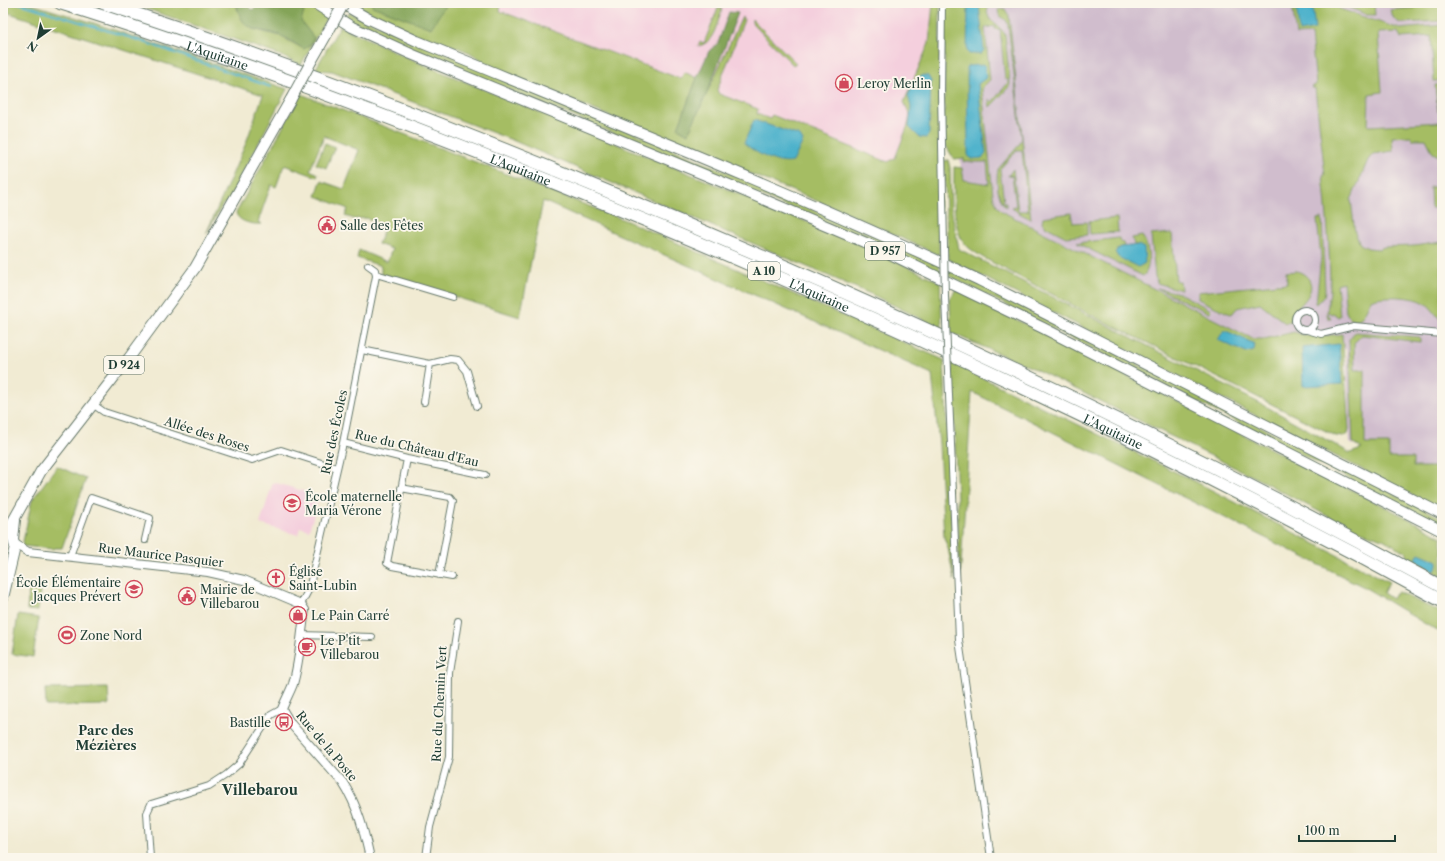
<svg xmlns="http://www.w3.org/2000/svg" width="1445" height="861" font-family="'Libre Caslon Text',serif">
	<rect width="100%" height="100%" fill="#fbf7ec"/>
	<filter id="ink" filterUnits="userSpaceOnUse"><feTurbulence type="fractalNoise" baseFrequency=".025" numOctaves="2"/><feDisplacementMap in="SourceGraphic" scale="8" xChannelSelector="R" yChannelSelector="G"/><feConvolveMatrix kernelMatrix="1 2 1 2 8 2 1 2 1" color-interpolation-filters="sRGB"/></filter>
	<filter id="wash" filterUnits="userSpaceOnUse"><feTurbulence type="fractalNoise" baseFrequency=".012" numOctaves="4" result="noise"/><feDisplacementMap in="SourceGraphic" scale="16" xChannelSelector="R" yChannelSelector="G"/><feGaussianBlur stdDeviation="0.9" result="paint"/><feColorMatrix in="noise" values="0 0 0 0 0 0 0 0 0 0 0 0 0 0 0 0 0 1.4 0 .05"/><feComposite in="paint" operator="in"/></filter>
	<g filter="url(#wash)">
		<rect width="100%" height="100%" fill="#f1ebd3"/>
		<path fill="#f4cfdd" d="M370 3H934L920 220 697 127 372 6Z
			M273 482 320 496 309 530 300 527 298 535 260 524Z"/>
		<path fill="#d0bdcd" d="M951 3H1442V488L1350 443 1346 349 1256 356 963 206Z"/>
		<path fill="#a5bd63" stroke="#627d4c" d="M3 3H28L91 22 287 89 227 203 223 204 206 234 246 143 263 95 3 11Z
			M130 3H237V9L252 29 280 36 304 49 314 38 300 21 304 12 295 3H307L327 17 301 65 279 55Z
			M353 3H501L500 11 681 79 684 72 697 78 678 128 688 134 742 17 744 20 717 90 719 94 758 109 757 114 770 119 772 115 888 162 895 158 908 125 910 115 904 102 929 43 933 3H940L939 255 844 212 497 70 469 52 435 39 413 34 352 4Z
			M945 3H991C979 19 1000 23 1005 35L1010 83 1009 87 990 107 989 99 992 102 1008 83V79H1005L1000 29H995V26L985 28 990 80 982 88 993 195 997 206 1003 212 1253 339H1264L1294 332 1304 335 1320 336 1342 334 1349 429 1348 434 1343 437 1336 436 1097 318 982 257C975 252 967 248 963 241 952 226 954 186 954 167L962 168 964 180 989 184 987 162H964V158L954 159 946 146 944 139Z
			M1292 3H1331L1340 9 1400 29 1442 25V81H1434L1431 36 1401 38 1398 32 1378 33 1382 92 1369 94 1368 126 1442 122V158L1433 153 1426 139H1412L1411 136 1392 137 1393 151 1373 154 1368 160 1351 200 1355 233 1360 244 1368 248 1379 249 1384 247 1414 246 1442 242V322C1436 315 1431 306 1423 302 1413 296 1380 295 1371 300L1363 316 1358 320 1350 319 1346 312 1343 282 1337 284 1340 316 1338 317 1333 313 1331 314 1329 312 1328 314 1331 318H1328C1325 310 1330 299 1330 290 1330 252 1327 213 1323 175H1325L1315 88H1312L1313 86 1316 85 1311 34 1296 35Z
			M1338 3H1374L1375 15H1367Z
			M1414 3H1442V21L1400 23 1394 19 1390 10 1414 8Z
			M718 8 722 9C717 23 714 44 698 46L700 42 704 43Z
			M1000 8 1005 9 1009 16 1031 219 1017 212 1012 207 1016 206 1012 175 1008 176 1013 169 1018 211H1028L1022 150H1017L1000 169 1004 203H1006V207C997 198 996 181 998 169L1019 145 1022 139 1008 25 1006 20 999 15 998 10Z
			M348 12 722 170 939 264 940 273 661 153 373 33 345 18Z
			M752 19 796 63 793 65 752 23Z
			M340 26 422 64 856 242 940 282 942 329 873 295 512 140 332 71 315 70Z
			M1442 84V112H1438L1435 85Z
			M301 94 627 221 944 360 954 580 948 548 944 538 939 445 932 374 543 201 520 317 381 274V266L357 258 359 250 387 262 392 249 378 244 385 226 366 218 354 219 345 216 348 209 316 196 321 181 344 189 359 150 324 136 310 170 318 174 317 177 284 165 276 187 271 185 258 222 262 224C253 225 238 222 236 213Z
			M325 143 335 147 326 168 316 164Z
			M948 160 950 168 951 208 959 249 1269 408 1350 453 1362 449 1353 443 1349 339 1355 332 1420 337V342L1362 335 1354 343 1355 370H1365V444H1389V458H1413V467H1438V478L1442 480V510L948 259 944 161Z
			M1430 187H1436L1439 190 1440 205 1437 208H1431Z
			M1071 213 1073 223 1087 222V235L1066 237 1045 226 1042 222 1043 217Z
			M1117 218 1118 232 1090 234 1089 221Z
			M1322 218 1325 291 1324 296 1317 304 1316 303 1321 257 1317 219Z
			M1172 233 1176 281H1180L1181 290 1157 283 1155 276 1151 235Z
			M1142 236C1149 244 1152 269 1143 276L1077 243 1119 238 1120 242 1123 243 1124 246 1116 249 1138 245H1134L1132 238Z
			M949 269 1442 518V526L949 276Z
			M1297 271C1312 276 1315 288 1305 300 1302 304 1297 308 1294 312 1292 314 1292 318 1291 321L1285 323 1260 303 1237 308 1233 313 1230 314 1198 299V292L1287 283 1286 272Z
			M1157 288 1179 293 1211 310 1209 313Z
			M956 289 1409 519 1442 537V576L1406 559 1407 553 1383 539 1350 528 1260 480 1035 369 951 333 950 299Z
			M952 363 1202 485 1389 582 1383 593 1392 599 1394 594 1398 592 1442 613V634L1364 587 972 392 960 581Z
			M57 466 86 479 62 548H54L53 549 22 546 32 500Z
			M29 589 40 590 38 611 27 610Z
			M18 615 39 618 33 657 12 654Z
			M108 688 109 705 46 706 45 689Z"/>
		<path fill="#84a459" stroke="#527046" d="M237 3H245L252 10 259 4 258 3H295L304 12 301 21 314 38 310 45 304 49C296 45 288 38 279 35 258 28 240 33 237 3Z
			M373 3H447L431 28 372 6Z
			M729 12 738 13 706 95 688 134 678 128 697 78 709 51 718 43Z"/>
		<path fill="#4cb1cb" stroke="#367780" d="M1296 3H1312L1315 29 1299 32Z
			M971 4H977L979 6 984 50 981 54H969L967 51 968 6Z
			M985 65 986 78 978 84 986 153 982 158 971 159 968 155 967 66Z
			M924 75 928 76 931 81 929 134 926 138 919 137 909 127 911 107 908 95 918 78Z
			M754 120 800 136 803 141 793 162C779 166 755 153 744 143Z
			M1138 245 1144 248 1145 263 1138 267 1118 257 1115 252 1121 247Z
			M1224 330 1255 344 1254 351 1246 353 1218 340Z
			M1339 344 1342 384 1303 386 1302 348Z
			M1419 553 1438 561V565L1434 571 1418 562 1416 559Z"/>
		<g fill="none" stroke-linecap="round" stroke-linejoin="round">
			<path stroke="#4cb1cb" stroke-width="2" d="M19 3 141 41 271 87"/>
		</g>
	</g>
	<g filter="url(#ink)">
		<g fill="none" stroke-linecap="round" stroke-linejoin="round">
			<g stroke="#687a6c" stroke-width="8">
				<path id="minor" d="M942 3 941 93 944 247
					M376 274 453 297
					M945 297 946 321
					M1295 320a10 10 0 1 1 20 0a10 10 0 1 1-20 0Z
					M1307 330 1321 334 1354 326 1442 334
					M362 350 430 364 450 359 458 360 467 371 477 406
					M948 371 959 640 991 858
					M424 402 430 364
					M94 405 104 412 252 460 281 450 337 468
					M343 443 407 459 485 475
					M407 459 387 563 392 566 452 577
					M401 488 450 497 453 501 439 575
					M70 556 91 498 150 518 145 540
					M301 604 309 589 343 443 376 276 375 270 368 265
					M301 635 372 637
					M150 858 147 813 151 804 209 786 226 775 239 764 271 715 282 709
					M426 858 430 827 449 757 450 673 458 621"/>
			</g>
			<g stroke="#687a6c" stroke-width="10">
				<path id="tertiary" d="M15 544 28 552 208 572 244 580 301 604 305 610C301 634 300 660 293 684 290 692 285 701 282 709L291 724 343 783C358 806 364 831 370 858"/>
			</g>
			<g stroke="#687a6c" stroke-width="12">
				<path id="primary" d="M314 3 352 27 411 54 732 186 878 248 1043 328 1442 531
					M341 3 367 18 417 41C605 118 795 193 979 280L1442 514
					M312 60 328 32
					M3 539 41 471 129 358 195 268 291 99
					M3 598 15 547 13 540 15 520"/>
			</g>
			<g stroke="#687a6c" stroke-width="14">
				<g id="motorway">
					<path id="s1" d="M60 3C233 57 404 122 572 190 869 311 1161 447 1442 601"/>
					<path d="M103 3C268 56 431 119 592 185 882 303 1167 437 1442 587"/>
				</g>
			</g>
			<use href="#minor" stroke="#fff" stroke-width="6"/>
			<use href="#tertiary" stroke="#fff" stroke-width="8"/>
			<use href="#primary" stroke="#fff" stroke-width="10"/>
			<use href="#motorway" stroke="#fff" stroke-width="12"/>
			<g stroke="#687a6c" stroke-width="8" stroke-linecap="butt">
				<path id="minor-bridge" d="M944 247 945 297
					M946 321 948 371"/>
			</g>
			<g stroke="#687a6c" stroke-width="12" stroke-linecap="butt">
				<path id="primary-bridge" d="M328 32 344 3
					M291 99 312 60"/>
			</g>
			<use href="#minor-bridge" stroke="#fff" stroke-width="6"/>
			<use href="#primary-bridge" stroke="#fff" stroke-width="10"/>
		</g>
	</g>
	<defs>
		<g id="shop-ring" transform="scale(0.9)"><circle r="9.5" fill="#fbf7ec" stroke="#d1495b" stroke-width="1.5"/><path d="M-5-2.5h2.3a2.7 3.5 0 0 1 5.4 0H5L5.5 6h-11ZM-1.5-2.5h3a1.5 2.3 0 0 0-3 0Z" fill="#d1495b"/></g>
		<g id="civic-ring" transform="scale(0.9)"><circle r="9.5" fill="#fbf7ec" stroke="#d1495b" stroke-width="1.5"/><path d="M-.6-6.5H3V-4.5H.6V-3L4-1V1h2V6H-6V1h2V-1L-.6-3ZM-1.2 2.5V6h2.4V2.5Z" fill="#d1495b"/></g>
		<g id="school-ring" transform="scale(0.9)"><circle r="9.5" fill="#fbf7ec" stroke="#d1495b" stroke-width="1.5"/><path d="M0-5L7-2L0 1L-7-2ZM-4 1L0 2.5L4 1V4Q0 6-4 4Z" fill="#d1495b"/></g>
		<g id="church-ring" transform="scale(0.9)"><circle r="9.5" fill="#fbf7ec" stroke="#d1495b" stroke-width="1.5"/><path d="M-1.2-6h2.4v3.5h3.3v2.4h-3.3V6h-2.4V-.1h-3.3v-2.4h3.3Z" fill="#d1495b"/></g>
		<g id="stadium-ring" transform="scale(0.9)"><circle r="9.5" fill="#fbf7ec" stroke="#d1495b" stroke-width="1.5"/><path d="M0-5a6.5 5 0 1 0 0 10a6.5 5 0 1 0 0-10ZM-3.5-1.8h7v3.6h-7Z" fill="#d1495b"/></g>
		<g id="cafe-ring" transform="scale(0.9)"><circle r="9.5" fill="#fbf7ec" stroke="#d1495b" stroke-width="1.5"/><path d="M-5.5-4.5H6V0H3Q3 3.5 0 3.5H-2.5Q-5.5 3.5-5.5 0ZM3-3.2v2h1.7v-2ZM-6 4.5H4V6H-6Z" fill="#d1495b"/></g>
		<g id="bus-ring" transform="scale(0.9)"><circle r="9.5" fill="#fbf7ec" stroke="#d1495b" stroke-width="1.5"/><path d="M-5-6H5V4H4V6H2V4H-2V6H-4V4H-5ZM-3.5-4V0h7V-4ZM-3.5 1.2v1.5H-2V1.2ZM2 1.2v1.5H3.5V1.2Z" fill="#d1495b"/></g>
	</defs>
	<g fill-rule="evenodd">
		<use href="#shop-ring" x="844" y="83"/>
		<use href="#civic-ring" x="327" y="225"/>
		<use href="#school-ring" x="292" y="503"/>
		<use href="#church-ring" x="276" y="578"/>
		<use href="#school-ring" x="134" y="589"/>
		<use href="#civic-ring" x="187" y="596"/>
		<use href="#shop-ring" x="298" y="615"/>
		<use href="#stadium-ring" x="67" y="635"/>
		<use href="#cafe-ring" x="307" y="647"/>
		<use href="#bus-ring" x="284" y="722"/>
	</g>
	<g text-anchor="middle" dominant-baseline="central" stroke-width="3.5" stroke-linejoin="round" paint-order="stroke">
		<g fill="#fbf7ec" stroke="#61756b" stroke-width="1">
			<rect x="865" y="242" width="40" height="18" rx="3"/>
			<rect x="748" y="262" width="32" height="18" rx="3"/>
			<rect x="104" y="356" width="40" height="18" rx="3"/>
		</g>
		<g font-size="11" font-weight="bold" fill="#1f3d34">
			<text x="885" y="251">D 957</text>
			<text x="764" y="271">A 10</text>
			<text x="124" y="365">D 924</text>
		</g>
		<g font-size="12" fill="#1f3d34" stroke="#fbf7ec">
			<text stroke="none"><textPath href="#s1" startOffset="166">L'Aquitaine</textPath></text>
			<text stroke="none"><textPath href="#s1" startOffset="490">L'Aquitaine</textPath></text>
			<text stroke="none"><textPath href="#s1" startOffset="814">L'Aquitaine</textPath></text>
			<text transform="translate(334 432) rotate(-78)">Rue des Écoles</text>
			<text stroke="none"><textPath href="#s1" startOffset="1138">L'Aquitaine</textPath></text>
			<text transform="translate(207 434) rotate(18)">Allée des Roses</text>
			<text transform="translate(417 448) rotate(13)">Rue du Château d'Eau</text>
			<text transform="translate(161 555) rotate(7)">Rue Maurice Pasquier</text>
			<text transform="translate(439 704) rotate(-87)">Rue du Chemin Vert</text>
			<text transform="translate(327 746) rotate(50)">Rue de la Poste</text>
		</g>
		<g font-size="12" fill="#1f3d34" stroke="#fbf7ec" text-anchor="start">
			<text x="857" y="83">Leroy Merlin</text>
			<text x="340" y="225">Salle des Fêtes</text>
			<text x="305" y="496">École maternelle<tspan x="305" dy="14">Maria Vérone</tspan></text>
			<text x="289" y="571">Église<tspan x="289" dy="14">Saint-Lubin</tspan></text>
			<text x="121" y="582" text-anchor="end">École Élémentaire<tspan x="121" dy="14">Jacques Prévert</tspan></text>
			<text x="200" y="589">Mairie de<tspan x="200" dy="14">Villebarou</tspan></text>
			<text x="311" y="615">Le Pain Carré</text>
			<text x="80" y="635">Zone Nord</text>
			<text x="320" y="640">Le P'tit<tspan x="320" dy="14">Villebarou</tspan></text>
			<text x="271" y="722" text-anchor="end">Bastille</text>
		</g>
		<g font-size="13" font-weight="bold" fill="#1f3d34" stroke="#fbf7ec">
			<text x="106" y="730">Parc des<tspan x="106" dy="15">Mézières</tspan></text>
		</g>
		<g font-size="14" font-weight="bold" fill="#1f3d34" stroke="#fbf7ec">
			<text x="260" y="790">Villebarou</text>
		</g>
	</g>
	<rect width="1445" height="861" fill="none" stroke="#fbf7ec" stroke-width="16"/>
	<g transform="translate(38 38) rotate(213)" stroke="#fbf7ec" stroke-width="3" paint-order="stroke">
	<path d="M0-3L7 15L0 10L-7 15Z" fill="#1f3d34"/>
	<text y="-6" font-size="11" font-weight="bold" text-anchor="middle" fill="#1f3d34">N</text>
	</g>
	<path d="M1299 835v6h96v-6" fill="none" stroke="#1f3d34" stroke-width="2"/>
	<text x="1305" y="835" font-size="12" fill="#1f3d34" stroke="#fbf7ec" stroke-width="3" paint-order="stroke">100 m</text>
</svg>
